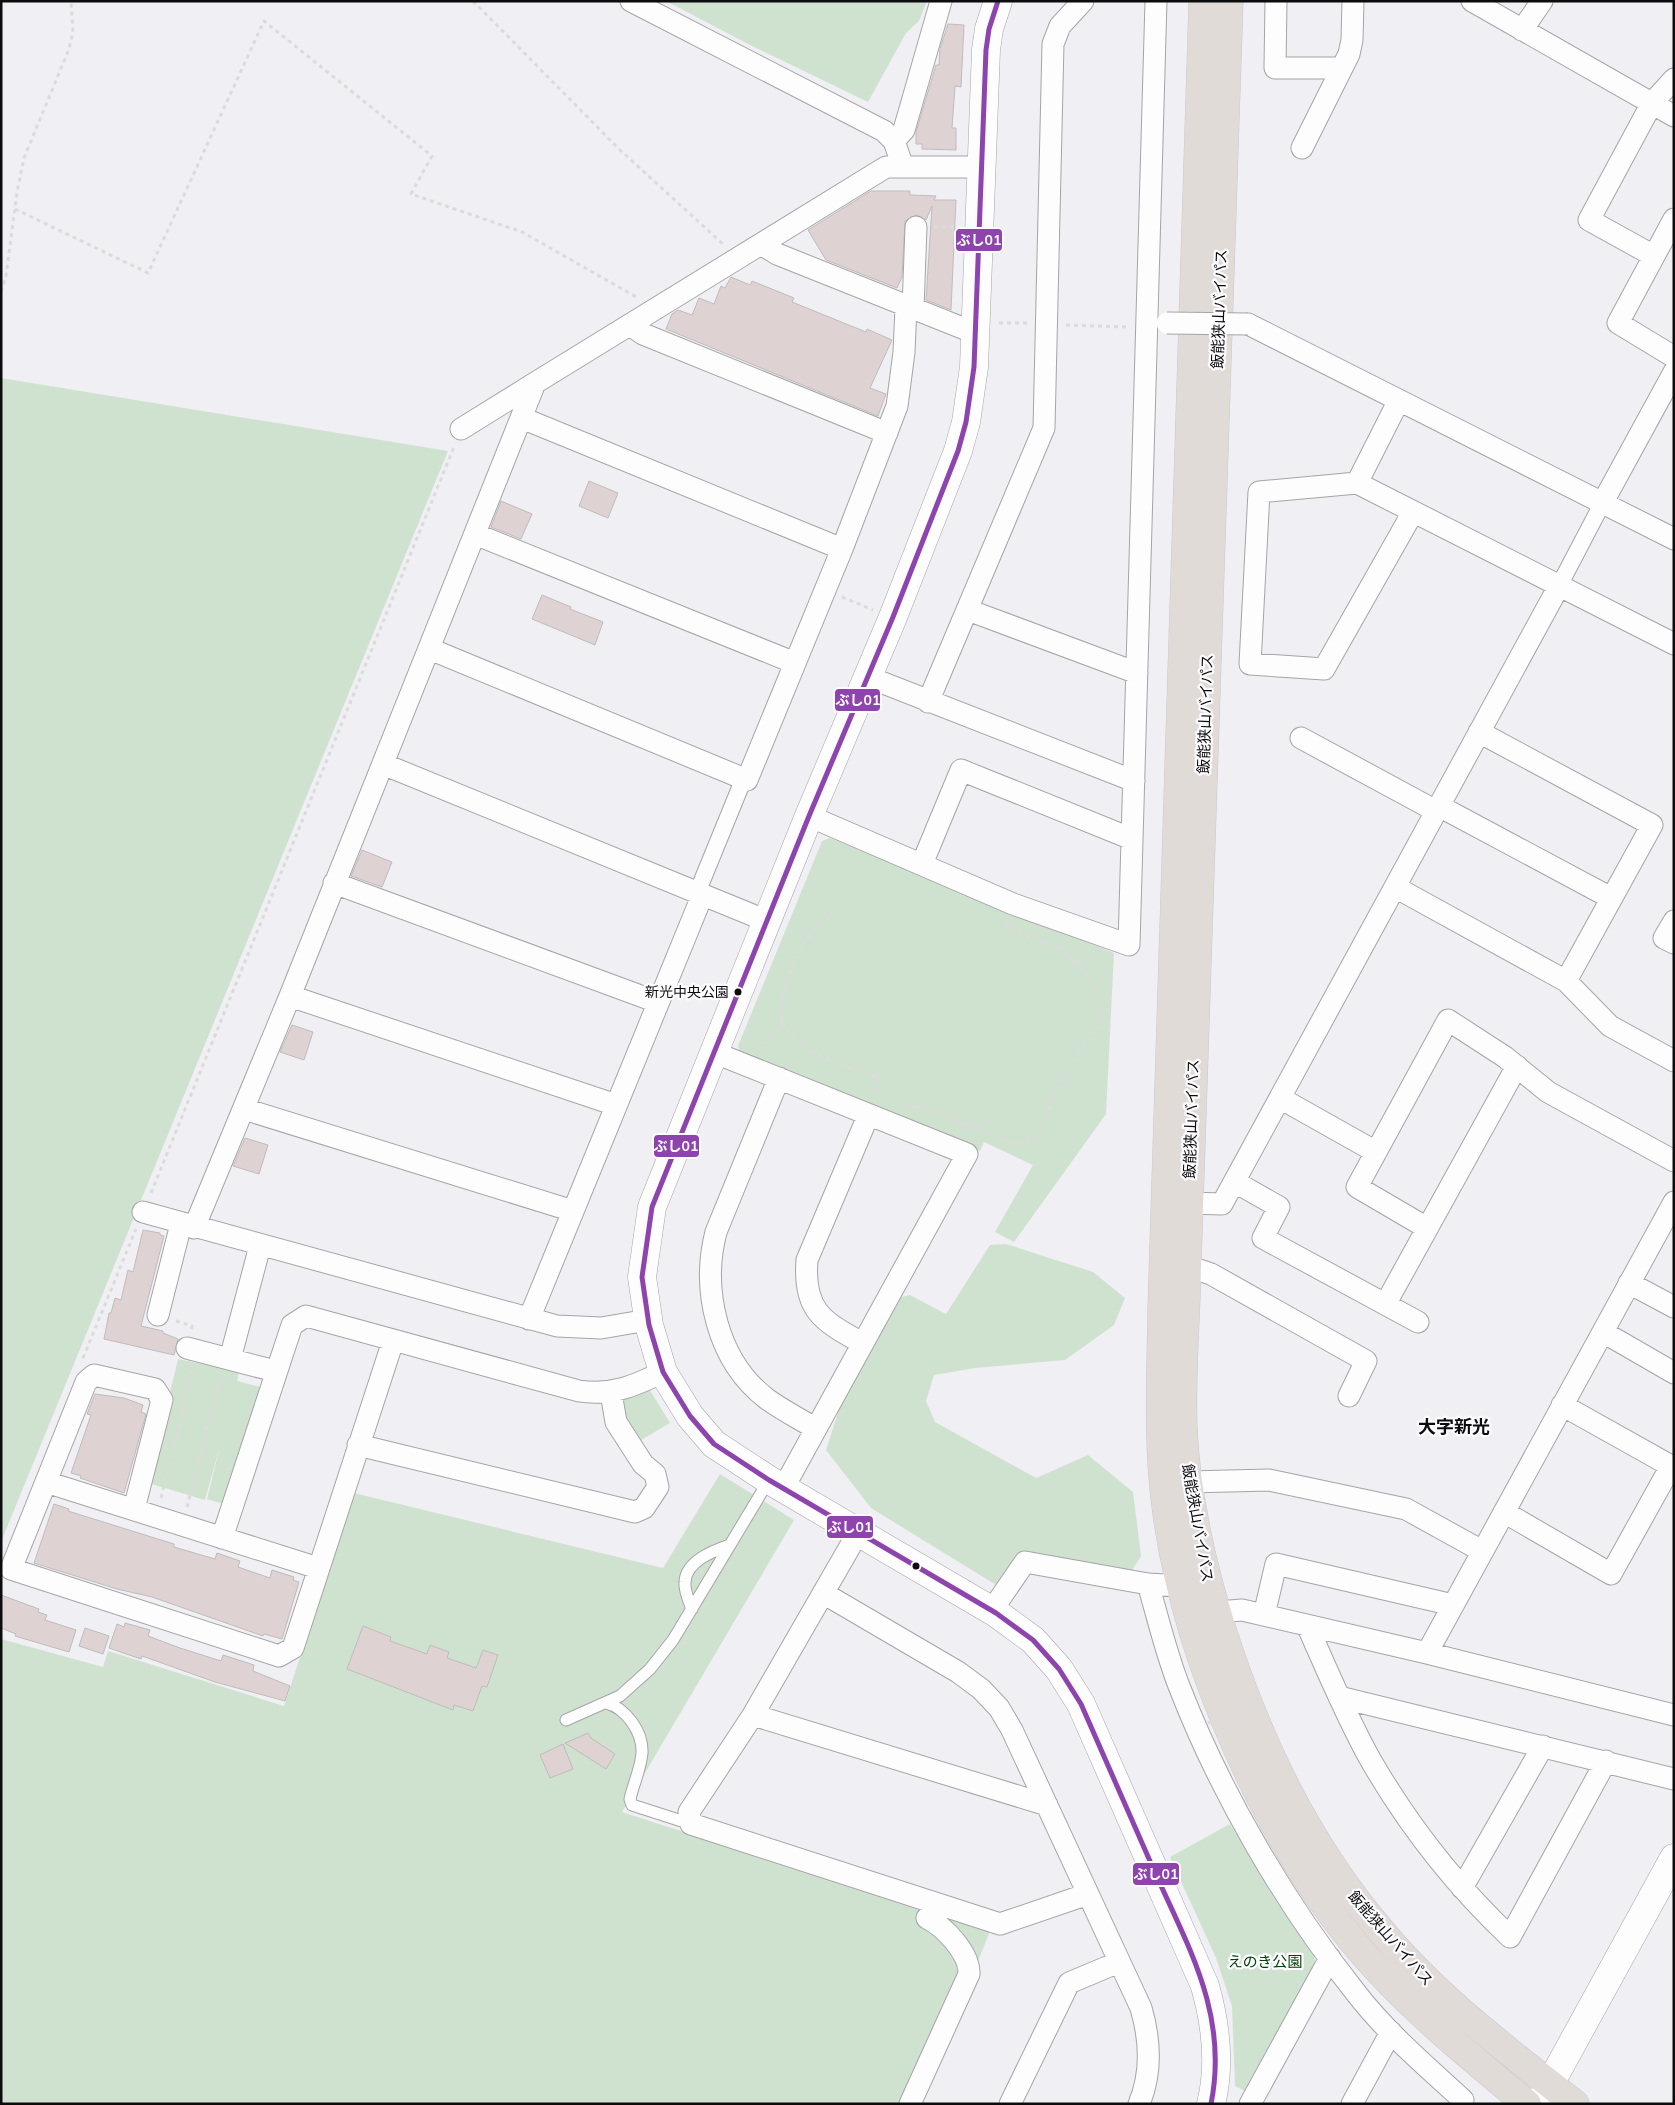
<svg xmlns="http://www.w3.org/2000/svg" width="1675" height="2105" font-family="Mulish,'Noto Sans JP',sans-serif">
<rect width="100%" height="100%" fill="#f0eff3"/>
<!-- green -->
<path fill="#cfe2d0" d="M666 1H927L919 21 906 33 868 102 750 45Z
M1 378 448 451 1 1542Z
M830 838 1114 953 1106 1114 1014 1242 995 1232 1033 1165 984 1142 980 1151 740 1054 738 1046 822 841Z
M1006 1244 1093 1272 1125 1298 1114 1325 1065 1360 975 1368 934 1375 926 1401 935 1422 1036 1478 1088 1455 1133 1492 1141 1556 1131 1572 1029 1552 1001 1588 871 1508 826 1450 841 1404 897 1298 910 1295 946 1314 990 1245Z
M178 1359 239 1372 237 1381 264 1388 224 1504 207 1499 220 1446 205 1500 148 1483Z
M648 1387 670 1423 638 1442 619 1405 625 1397Z
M720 1474 794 1520 622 1812 990 1931 971 1979 914 2104H1V1639L103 1667 108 1651 284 1706 354 1493 663 1568Z
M1230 1824 1314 1954 1315 1966 1247 2092 1235 2086 1232 2006 1216 1958 1170 1857Z"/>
<!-- building -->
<path fill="#ded2d2" stroke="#bebcbd" d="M948 24 964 25 961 87 955 86 952 128H956V150L922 149V144H916V132L936 65H939L940 49Z
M871 191H910V195L936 196 934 200H956L951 310 926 300 932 206 926 220 916 215 905 221 902 277 897 288 826 260 808 230Z
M731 277 750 285 752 281 794 298 792 302 866 332 867 329 892 340 870 388 886 394 878 416 666 329 672 314 678 310 692 315 699 298 714 304 721 286 725 288Z
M589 481 618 493 608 518 579 506Z
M501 501 532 514 521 539 491 527Z
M542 595 571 607 570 609 603 622 595 645 532 619Z
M362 850 392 862 382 887 351 876Z
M292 1025 313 1032 304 1060 280 1052Z
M245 1138 268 1145 259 1174 233 1166Z
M143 1230 160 1233V1235L164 1236 141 1326 163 1331V1333L178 1339 174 1355 104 1339 109 1313H111L115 1298 121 1300 128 1270 133 1272Z
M95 1394 124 1398 143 1405 141 1412 146 1414 124 1493 80 1478 81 1476 71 1473 91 1415 87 1414Z
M54 1504 69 1509 68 1511 174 1544V1547L215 1559 217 1553 240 1561 238 1567 270 1578 272 1570 294 1577 293 1580 299 1582 282 1639 264 1634 263 1636 152 1597 117 1589 34 1563Z
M1 1595 39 1609 38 1612 47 1615 45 1620 76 1630 69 1652 15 1636 16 1634 1 1628Z
M125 1623 150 1630 148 1636 180 1648 221 1661 223 1655 254 1665 253 1671 290 1686 285 1701 215 1682 142 1656 141 1659 109 1648 117 1624 124 1627Z
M363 1626 391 1637 390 1641 427 1654 430 1645 449 1652 447 1658 476 1668 483 1650 498 1655 487 1687 482 1686 473 1711 454 1705 453 1710 347 1669Z
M85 1628 109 1636 103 1654 79 1646Z
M588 1733 591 1738 615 1754 606 1769 565 1743Z
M563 1744 573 1769 550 1778 540 1755Z"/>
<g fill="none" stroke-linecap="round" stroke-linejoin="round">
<!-- service casing -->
<g stroke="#a5a4a7" stroke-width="13">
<path id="service" d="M692 1609C689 1601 684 1591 685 1582 686 1561 713 1551 730 1545
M606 1703C626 1708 643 1732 642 1753 641 1768 633 1785 630 1799L632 1805 691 1824
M566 1720 620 1696 650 1669 673 1640 769 1480"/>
</g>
<!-- pedestrian casing -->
<g stroke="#a5a4a7" stroke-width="18">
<path id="pedestrian" d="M1559 586 1603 502
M697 893 744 778"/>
</g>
<!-- minor casing -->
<g stroke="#a5a4a7" stroke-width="23">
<path id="minor" d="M631 1 884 131 894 141 903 167
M1276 1 1275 68H1342
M1472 1 1674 116
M1522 30 1542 1
M894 141 904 130 941 1
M1302 148 1349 54 1352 40 1353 1
M1674 219 1618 323 1674 357
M761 244 777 254 975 333
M1654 256 1589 220 1652 103 1674 79
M913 309 916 227
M1248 324 1674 539
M630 325 643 334 887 433
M1399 400 1357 483 1259 492 1250 664 1324 669 1413 512
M522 418 842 549
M461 429 535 383
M1357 483 1674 644
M1603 502 1674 372
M475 534 795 663
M968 610 1137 673
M430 649 747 780 842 549 897 406 904 352 906 307
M868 677 1134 781
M928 702 1044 428 1053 44 1060 26 1083 1
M1479 732 1652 825 1566 981
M1301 738 1436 811
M383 764 767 921
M1439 806 1611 898
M809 816 1013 904 1129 945 1156 1
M922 864 961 770 1132 839
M334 883 657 1002
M1395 887 1566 981 1610 1026 1674 1061
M1674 921 1664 938 1674 943
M290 996 616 1105
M713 1052 967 1154 784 1487
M779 1078 716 1232C701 1290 717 1361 767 1399 782 1410 800 1419 816 1429
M1280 1098 1376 1152
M244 1109 573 1211
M1235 1182 1279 1207 1263 1238 1418 1322
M1188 1203 1222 1204 1559 586
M143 1212 557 1326 601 1328 648 1320
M194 1228 290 996 535 383 886 167H982
M1427 1228 1357 1187 1448 1020 1505 1057 1548 1092 1674 1161
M1187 1266 1211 1274 1366 1361 1349 1396
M1629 1283 1674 1307
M1386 1303 1517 1066
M158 1315 181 1224
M529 1319 702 896
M1603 1332 1674 1373
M862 1343C822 1321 803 1310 807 1260L868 1116
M187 1348 275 1371
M230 1359 260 1246
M358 1445 635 1512 644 1508 658 1487 655 1474 643 1464 616 1422 611 1393
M46 1482 318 1568
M1189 1482 1269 1480 1406 1509 1482 1551
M134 1509 162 1400 155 1389 94 1375 86 1382 11 1569 279 1656 293 1648 393 1341
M1504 1512 1611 1574 1671 1466 1562 1405
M859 1531 753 1715 689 1812 691 1824 1000 1924 1088 1894
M222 1538 292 1325 306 1316 579 1391C611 1396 634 1386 663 1372
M1148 1584C1158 1618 1166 1653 1179 1686 1220 1792 1285 1904 1356 1993 1387 2033 1426 2066 1463 2100L1461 2104
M823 1593 958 1672 981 1689 999 1708 1012 1730 1141 2008C1150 2039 1152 2073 1139 2104
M992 1610 1025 1562 1148 1584 1182 1586
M1217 1612 1242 1610 1427 1653 1674 1715
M1264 1615 1276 1564 1453 1605
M1307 1625C1327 1670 1346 1716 1370 1759 1408 1825 1454 1884 1510 1937L1606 1761
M1427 1653 1674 1202
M1339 1697 1674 1779
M753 1715 1047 1805
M1462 1888 1543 1746
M910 2104 969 1974C970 1954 945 1927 927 1918
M1010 2104 1069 1983 1119 1962
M1250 2104 1330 1958
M1352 2104 1391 2032"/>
</g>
<!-- tertiary casing -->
<g stroke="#a5a4a7" stroke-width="29">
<path id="tertiary" d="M998 1 989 29 986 50 974 367 966 422 958 451 893 617 809 816 652 1207 642 1277 649 1325 663 1372 690 1416 714 1444 769 1480 996 1613 1033 1640 1059 1669 1081 1704 1205 1986C1216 2025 1221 2064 1211 2104
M1539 2104 1674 1858"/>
</g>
<!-- trunk casing -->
<g stroke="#c9c9cb" stroke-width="29">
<path id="trunk" d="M1203 1 1162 1307C1161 1376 1157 1445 1167 1514 1187 1659 1266 1840 1361 1951 1410 2008 1469 2056 1527 2104
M1229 1 1187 1266C1186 1320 1181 1374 1183 1427 1186 1498 1202 1566 1223 1633 1259 1743 1306 1843 1382 1932 1437 1998 1507 2050 1575 2104"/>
</g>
<!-- path -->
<path stroke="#dcdbdc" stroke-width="3" stroke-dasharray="4 4" stroke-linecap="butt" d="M473 1 620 150 724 245
M15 209 148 273 264 21 432 156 411 194 522 232 638 298
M934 227H957
M1 292 6 276 17 192 24 158 69 49 73 32 71 1
M999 323H1028
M1066 325 1128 327
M842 597 873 610
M834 913C826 919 818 925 811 934 797 953 771 1008 786 1031 801 1052 854 1069 878 1077L877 1096
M1005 924 1024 935 1056 947 1078 964
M759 1050 783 1023
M878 1077 888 1074
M895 1102 938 1112 966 1124
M963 1131 966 1124 1019 1144 1034 1139 1039 1133 1062 1078 1100 1024 1099 999 1089 979 1078 964 1084 949
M151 1193 454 447
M176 1321 192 1326 191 1330
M83 1358 136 1229
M161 1498 193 1368
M187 1507 221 1375"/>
<!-- service -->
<use href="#service" stroke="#fdfdfd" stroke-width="11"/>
<!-- pedestrian -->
<use href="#pedestrian" stroke="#fdfdfd" stroke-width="16"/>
<!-- minor -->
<use href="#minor" stroke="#fdfdfd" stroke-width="21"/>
<!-- tertiary -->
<use href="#tertiary" stroke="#fdfdfd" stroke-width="28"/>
<!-- trunk -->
<use href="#trunk" stroke="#e1dbd8" stroke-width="28"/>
<!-- minor-bridge casing -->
<g stroke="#a5a4a7" stroke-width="23" stroke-linecap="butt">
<path id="minor-bridge" d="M1167 323 1248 324"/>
</g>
<!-- path-bridge -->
<path stroke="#dcdbdc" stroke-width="3" stroke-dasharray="4 4" stroke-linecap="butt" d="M1208 1723 1261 1702"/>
<!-- minor-bridge -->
<use href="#minor-bridge" stroke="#fdfdfd" stroke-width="21"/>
<!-- bus-1 casing -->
<g stroke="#fcfbfe" stroke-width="9">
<path id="bus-1" d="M998 1 989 29 986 50 974 367 966 422 958 451 893 617 809 816 652 1207 642 1277 649 1325 663 1372 690 1416 714 1444 769 1480 996 1613 1033 1640 1059 1669 1081 1704C1105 1759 1129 1813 1153 1868 1188 1947 1229 2014 1211 2104"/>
</g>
<!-- bus-1 -->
<use href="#bus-1" stroke="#8e44ad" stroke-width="5"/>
</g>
<!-- markers -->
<g fill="#0c0c0e" stroke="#fcfbfe" stroke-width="2">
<circle cx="738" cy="992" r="4.5"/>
<circle cx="916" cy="1566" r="4.5"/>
</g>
<g text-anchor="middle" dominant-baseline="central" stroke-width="4.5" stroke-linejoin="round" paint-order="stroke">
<!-- bus labels -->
<g font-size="14" fill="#0c0c0e" stroke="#fcfbfe" text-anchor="end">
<text x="729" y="992">新光中央公園</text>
</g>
<!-- street labels -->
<g font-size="15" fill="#0c0c0e" stroke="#fcfbfe">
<text transform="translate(1219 309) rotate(-88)">飯能狭山バイパス</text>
<text transform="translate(1205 714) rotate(-88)">飯能狭山バイパス</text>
<text transform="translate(1191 1119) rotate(-88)">飯能狭山バイパス</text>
<text transform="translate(1198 1523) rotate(80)">飯能狭山バイパス</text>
<text transform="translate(1391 1938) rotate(49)">飯能狭山バイパス</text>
</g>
<!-- park labels -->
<g font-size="15" fill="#014107" stroke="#fcfbfe">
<text x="1265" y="1961">えのき公園</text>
</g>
<!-- quarter labels -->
<g font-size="18" font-weight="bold" fill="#0c0c0e" stroke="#fcfbfe">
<text x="1454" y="1426">大字新光</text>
</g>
</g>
<g stroke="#fcfbfe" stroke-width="2">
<rect x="955" y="228" width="48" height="24" rx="5" fill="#8e44ad"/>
<rect x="834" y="688" width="47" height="24" rx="5" fill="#8e44ad"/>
<rect x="653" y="1134" width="47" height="24" rx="5" fill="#8e44ad"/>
<rect x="826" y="1515" width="48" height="24" rx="5" fill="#8e44ad"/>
<rect x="1132" y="1862" width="48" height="24" rx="5" fill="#8e44ad"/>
</g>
<g font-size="14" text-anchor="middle" font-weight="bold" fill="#fff">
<text x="979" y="245">ぶし01</text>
<text x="858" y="705">ぶし01</text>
<text x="676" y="1151">ぶし01</text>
<text x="850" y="1532">ぶし01</text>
<text x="1156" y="1879">ぶし01</text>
</g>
<!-- border -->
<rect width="1675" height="2105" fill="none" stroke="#0c0c0e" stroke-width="5"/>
</svg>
